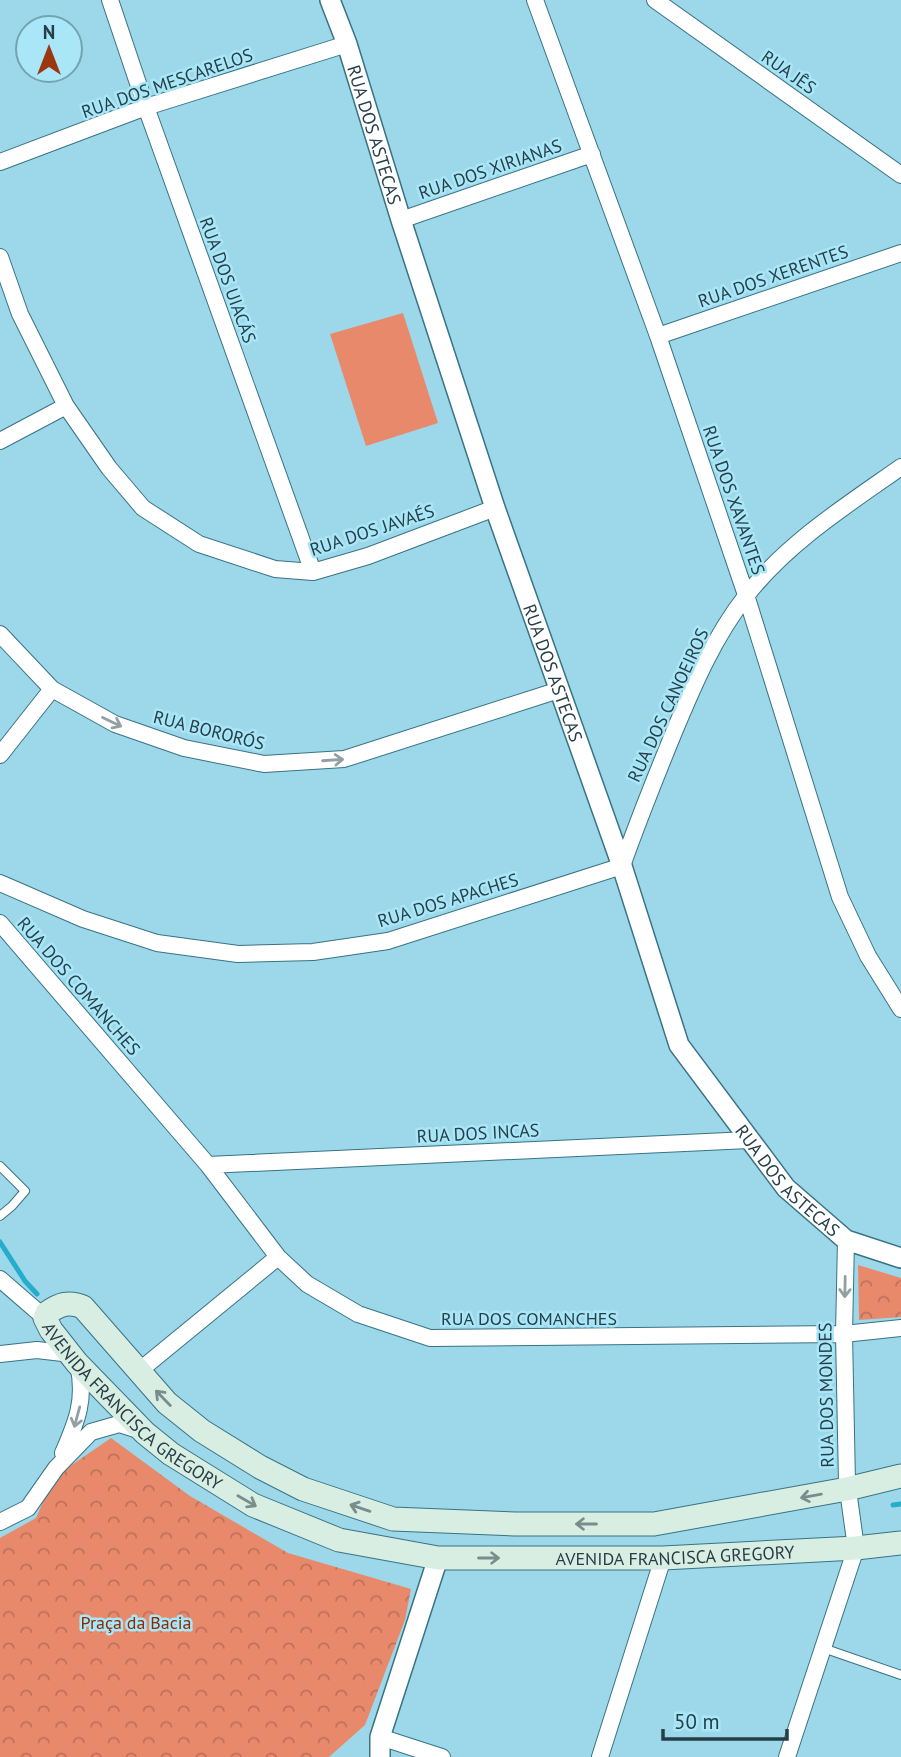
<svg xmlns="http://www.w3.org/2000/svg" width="901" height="1757" font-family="'PT Sans',sans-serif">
<defs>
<pattern id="park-crowns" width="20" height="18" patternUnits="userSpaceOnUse" patternTransform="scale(1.75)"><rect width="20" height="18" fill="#e9896b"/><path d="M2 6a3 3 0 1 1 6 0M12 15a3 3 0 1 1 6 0" fill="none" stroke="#bd715a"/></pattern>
</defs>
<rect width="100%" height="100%" fill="#9cd8ea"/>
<!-- grass -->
<path fill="#e9896b" d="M403 313 438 423 366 446 330 334Z"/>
<!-- park -->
<path fill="url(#park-crowns)" d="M858 1265 901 1278V1317L859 1320Z
M111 1438 190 1496 288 1553 411 1589 405 1620 365 1725 329 1757H0V1538L36 1518 54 1477Z"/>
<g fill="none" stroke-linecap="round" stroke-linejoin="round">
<!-- stream -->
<path stroke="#27adcc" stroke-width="5" d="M0 1242 25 1281 37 1294
M893 1505 901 1504"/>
<!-- service casing -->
<g stroke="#387384" stroke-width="10">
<path id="service" d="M0 1166 25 1191 12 1206 0 1216
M823 1648 901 1675"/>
</g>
<!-- minor casing -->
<g stroke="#387384" stroke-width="18">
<path id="minor" d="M110 0 146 107 313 572
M535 0 658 336 746 595 840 897 868 956 901 1009
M655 0 901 175
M0 162 146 107 347 44
M401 220 592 154
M0 257 20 314 66 406 109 468 143 508 199 544 275 569 313 572 368 556 495 508
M658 336 901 253
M0 441 66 406
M0 634 52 689 115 724 184 748 264 764 344 759 559 690
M0 755 52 689
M0 883 83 919 157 943 238 954 313 952 388 941 622 866C638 821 656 776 674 732 694 684 714 637 746 596 787 543 847 505 901 467
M0 923 208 1165 278 1257 307 1284 358 1314 430 1338 844 1334 901 1328
M208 1165 749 1140
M0 1279 45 1318
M0 1354 37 1350 71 1354
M139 1371 278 1257
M63 1453C77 1421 86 1399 78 1364
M0 1522 28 1508 56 1468 91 1432 119 1424 141 1431
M380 1737 442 1757
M600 1757 663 1558
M787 1757 856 1548 847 1483 844 1334 846 1240"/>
</g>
<!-- tertiary casing -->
<g stroke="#387384" stroke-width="22">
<g id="tertiary">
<path id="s1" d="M330 0 347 44 401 220 495 508 622 866 679 1045 786 1188 846 1240 901 1258"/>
<path d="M380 1757V1737L438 1558"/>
</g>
</g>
<!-- secondary casing -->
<g stroke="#387384" stroke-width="25">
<g id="secondary">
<path id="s2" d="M901 1476 847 1489 654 1524H515L393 1519 303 1489 260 1467 202 1431 167 1403 83 1307C69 1301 60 1304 47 1313L45 1318 51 1330 77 1363 145 1433 171 1454 253 1505 339 1540 438 1558H663L856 1548 901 1543"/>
</g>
</g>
<!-- service -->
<use href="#service" stroke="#fff" stroke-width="8"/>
<!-- minor -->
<use href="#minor" stroke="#fff" stroke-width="16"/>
<!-- tertiary -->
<use href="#tertiary" stroke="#fff" stroke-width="19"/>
<!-- secondary -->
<use href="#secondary" stroke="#d9eee2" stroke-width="23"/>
</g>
<!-- one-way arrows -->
<defs><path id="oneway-shaft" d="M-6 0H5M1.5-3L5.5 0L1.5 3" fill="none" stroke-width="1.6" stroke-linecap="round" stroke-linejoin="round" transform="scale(1.75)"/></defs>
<g stroke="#929fa3">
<use href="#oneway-shaft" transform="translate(112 722) rotate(26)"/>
<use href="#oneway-shaft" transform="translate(333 760) rotate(-4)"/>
<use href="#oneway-shaft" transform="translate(845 1287) rotate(91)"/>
<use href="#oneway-shaft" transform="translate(77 1417) rotate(105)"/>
</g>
<g stroke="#778e8d">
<use href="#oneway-shaft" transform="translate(163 1398) rotate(-134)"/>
<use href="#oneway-shaft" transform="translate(811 1496) rotate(170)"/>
<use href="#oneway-shaft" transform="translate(247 1501) rotate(30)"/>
<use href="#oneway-shaft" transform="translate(360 1508) rotate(-161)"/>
<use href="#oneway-shaft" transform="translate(586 1524) rotate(180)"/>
<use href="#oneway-shaft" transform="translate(489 1558)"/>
</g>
<g text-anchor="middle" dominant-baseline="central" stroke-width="5" stroke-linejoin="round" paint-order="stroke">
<!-- street labels -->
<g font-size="18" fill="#263f47" stroke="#a8e6f8">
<text transform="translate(789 72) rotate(35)">RUA JÊS</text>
<text transform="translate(167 83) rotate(-19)">RUA DOS MESCARELOS</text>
<text stroke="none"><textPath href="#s1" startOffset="142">RUA DOS ASTECAS</textPath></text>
<text transform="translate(490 169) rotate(-19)">RUA DOS XIRIANAS</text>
<text transform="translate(773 276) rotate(-19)">RUA DOS XERENTES</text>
<text transform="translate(228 280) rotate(70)">RUA DOS UIACÁS</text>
<text transform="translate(734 500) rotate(71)">RUA DOS XAVANTES</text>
<text transform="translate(372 530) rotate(-18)">RUA DOS JAVAÉS</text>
<text stroke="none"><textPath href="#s1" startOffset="709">RUA DOS ASTECAS</textPath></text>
<text transform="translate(668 705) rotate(-65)">RUA DOS CANOEIROS</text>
<text transform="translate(209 730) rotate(14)">RUA BORORÓS</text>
<text transform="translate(448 900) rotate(-17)">RUA DOS APACHES</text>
<text transform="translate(79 986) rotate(49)">RUA DOS COMANCHES</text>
<text transform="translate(478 1133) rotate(-3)">RUA DOS INCAS</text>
<text stroke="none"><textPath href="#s1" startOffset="1276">RUA DOS ASTECAS</textPath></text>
<text x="529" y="1318">RUA DOS COMANCHES</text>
<text transform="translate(826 1395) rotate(-91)">RUA DOS MONDES</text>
<text stroke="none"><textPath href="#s2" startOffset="1066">AVENIDA FRANCISCA GREGORY</textPath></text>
<text stroke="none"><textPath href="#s2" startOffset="1654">AVENIDA FRANCISCA GREGORY</textPath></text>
</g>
<!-- park labels -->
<g font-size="18" fill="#8c2a01" stroke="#a8e6f8">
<text x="136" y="1622">Praça da Bacia</text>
</g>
</g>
<!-- north arrow -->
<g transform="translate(49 49)"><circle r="33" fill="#a8e6f8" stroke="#74a3b1" stroke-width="2"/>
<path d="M0-5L12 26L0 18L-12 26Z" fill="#9c3610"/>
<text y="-10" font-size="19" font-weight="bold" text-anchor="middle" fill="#263f47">N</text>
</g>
<!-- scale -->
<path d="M663 1729v10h124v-10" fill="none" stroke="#263f47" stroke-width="3.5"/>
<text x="674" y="1729" font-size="21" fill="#263f47" stroke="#a8e6f8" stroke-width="5" paint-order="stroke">50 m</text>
</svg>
